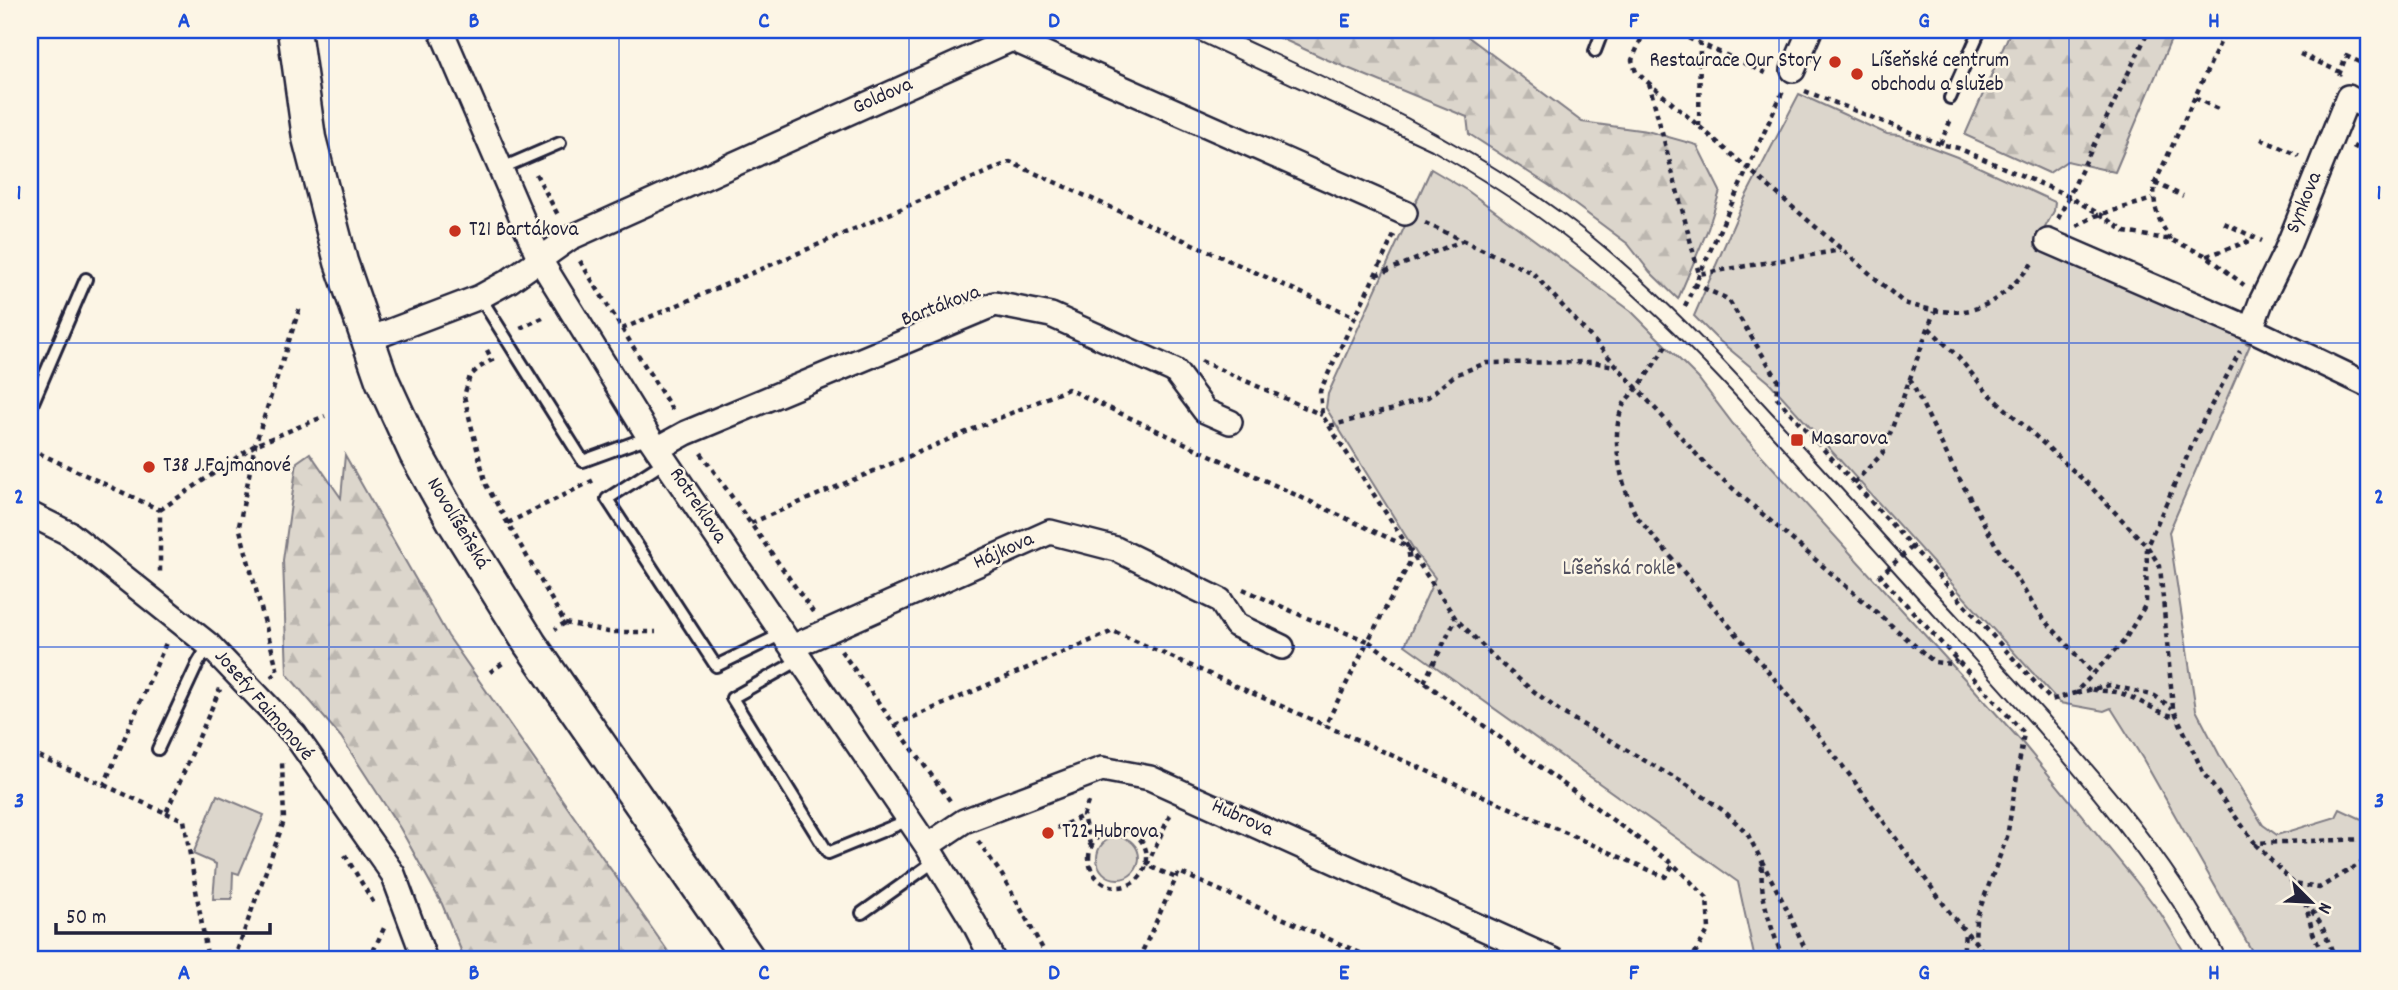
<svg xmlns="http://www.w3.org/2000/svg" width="2398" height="990" font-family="Dekko,sans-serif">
<defs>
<pattern id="forest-firs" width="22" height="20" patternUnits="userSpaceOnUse" patternTransform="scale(1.75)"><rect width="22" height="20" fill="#dcd6cc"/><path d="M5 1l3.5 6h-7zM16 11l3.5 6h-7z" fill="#bcb7b0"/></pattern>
</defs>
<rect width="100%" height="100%" fill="#fcf5e5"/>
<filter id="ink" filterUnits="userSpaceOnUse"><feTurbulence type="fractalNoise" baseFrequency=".0143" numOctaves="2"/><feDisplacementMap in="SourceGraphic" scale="14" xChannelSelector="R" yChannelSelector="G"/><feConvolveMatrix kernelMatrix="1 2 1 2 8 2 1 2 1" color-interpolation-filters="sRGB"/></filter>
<g filter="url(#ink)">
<!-- forest -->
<path fill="url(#forest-firs)" stroke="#7f7c84" stroke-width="2" d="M1263 30H1459L1582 122 1647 131 1697 145 1720 191 1708 229 1678 299 1650 272 1628 244 1550 186 1469 134 1467 117 1328 60Z
M2011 30H2175L2115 172 2067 161 2049 173 1965 135Z
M310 453 341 498 345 455 448 636 674 960H465L442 904 400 828 341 737 287 674 283 560 297 462Z"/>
<!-- green -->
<path fill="#dcd6cc" stroke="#7f7c84" stroke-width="2" d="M1799 94 1887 134 1899 135 1957 157 2055 202 2054 211 2035 246 2243 338 2242 341 2250 345 2169 532 2196 710 2221 758 2263 825 2277 835 2336 817 2340 809 2368 822V960H2257L2143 759 2111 708 2104 711 2060 703 1769 382 1716 338 1694 316 1745 198Z
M1431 169 1468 191 1631 311 1698 378 1733 424 2021 741 2135 880 2161 914 2189 960H1755L1738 882 1405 645 1435 578 1418 556 1326 408 1328 394Z
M217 795 264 815 239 874 233 872 232 899H213L216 864 193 854Z
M1097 858a21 21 0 1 1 42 0a21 21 0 1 1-42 0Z"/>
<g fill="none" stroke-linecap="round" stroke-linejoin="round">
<!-- lane casing -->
<g stroke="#22223b" stroke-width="16">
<path id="lane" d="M1595 51 1603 30
M1950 98 1980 30
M502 168 560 143
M480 297 583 461 649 437
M30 409 86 279
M666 461 607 499 716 666 782 634
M801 659 732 698 828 853 909 820
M158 749 198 663 209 645
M862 913 935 861"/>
</g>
<!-- street casing -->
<g stroke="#22223b" stroke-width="28">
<path id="street" d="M441 30 540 260 649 437 927 846 974 923 993 960
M1793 70 1810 30
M2048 241 2251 329 2368 385
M2251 329 2261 302 2286 251 2348 97 2368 108
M367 340 480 297 509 281 570 238 1012 39 1405 213
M657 449 686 433 995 304 1051 315 1175 371 1205 411 1230 422
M30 514 70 534 209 645 295 735 393 874 425 960
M792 647 1050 532 1116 549 1220 600 1236 625 1282 647
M927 846 964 821 1102 769 1150 778 1553 960"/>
</g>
<!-- secondary casing -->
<g stroke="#22223b" stroke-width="37">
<path id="secondary" d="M294 30 309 138 341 262 382 380 416 454 454 522 530 644 749 960"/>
</g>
<!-- path -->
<path stroke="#22223b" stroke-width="4.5" stroke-dasharray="5 5" stroke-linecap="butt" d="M1645 30 1632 60 1636 72 1904 303C1969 322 1993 311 2035 260
M1670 30 1768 74
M2300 54 2340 72
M2339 75 2346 56 2368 66
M1649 83 1699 274 1841 250
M1805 91 1940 144 1958 148 2062 193 2105 217 2125 232 2172 240 2207 256 2244 285
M2195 98 2222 111
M1699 126 1700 43
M2261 139 2299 156
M1940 144 1952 117
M2353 146 2368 154
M536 174 558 215
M2155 183 2183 196
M2058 219 2149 30
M1425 223 1533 273 1708 467 1934 662 1953 664 1957 660
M2224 223 2262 241
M2077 226 2095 216 2153 199
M1394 235 1320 391 1322 415 1408 547 1410 562 1368 641 1673 864 1707 898 1709 929 1691 960
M2171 240C2158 220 2152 206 2155 183L2226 30
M2207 256 2247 242 2251 236
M580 261 673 411
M1376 275 1462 241
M1694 284 1728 299 1778 380 1776 397 2051 700 2075 693 2124 641 2146 604 2147 546 2203 421 2240 351
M1685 306 1783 91
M520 328 547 316
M1929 328 1959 358 1986 391 2089 485 2147 546 2160 566 2173 708 2204 774 2255 843 2368 839
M622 329 1010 162 1355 317
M1666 346C1657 360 1648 374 1638 387 1633 393 1627 398 1624 404 1608 434 1622 490 1637 517L1777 682 1852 778 1953 917 1991 960
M487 350 492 360 480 367 470 376 464 396 486 485 565 623 555 629
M1201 361 1322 415
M1910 379 1953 467 1998 549 2038 612 2093 674
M1330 426 1393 409 1428 397 1455 375 1486 363 1592 362 1615 366
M30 449 160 510V572
M701 453 813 612
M1854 483 1883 453 1934 312
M160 510 255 445 325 416
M508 523 594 480
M751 523 1068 389 1408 547 1456 619 1499 662 1527 686 1561 712 1687 785 1724 811 1747 833 1790 915 1810 960
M1912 547 1880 576 2024 733 2007 837 1976 919 1975 942
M1243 589 1307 618 1368 641 1325 726
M565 623 608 632H656
M841 651 951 802
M490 672 506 661
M271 677 278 672 239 526 255 445 300 307
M1424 682 1456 619
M2092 689C2101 692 2111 690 2120 693 2140 699 2156 713 2177 717
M2076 693 2110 685 2155 696 2172 708
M895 725 1113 631 1665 877 1673 865
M30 752 104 785 166 643
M104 785 166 813 220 689
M1088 802 1083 816 1091 848
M166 813 184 820 208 960
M1170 815 1147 865 1176 878
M1057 828 1083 816
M1089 858a29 29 0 1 1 58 0a29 29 0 1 1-58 0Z
M978 841 1002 875 1049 960
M2255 844 2294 884
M345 855 375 905
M1762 866C1759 899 1773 930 1783 960
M2305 902 2313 933 2325 960
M1576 953 1591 960
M236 960 237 951 284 821 282 762
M369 960 385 926
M1144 960 1142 952 1179 872 1376 960
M1963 960 1965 931
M2336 960 2322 926 2294 884 2319 888 2368 859"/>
<!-- lane -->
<use href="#lane" stroke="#fcf5e5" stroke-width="10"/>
<!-- street -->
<use href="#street" stroke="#fcf5e5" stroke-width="23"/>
<!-- secondary -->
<use href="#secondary" stroke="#fcf5e5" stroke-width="32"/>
<!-- tram -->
<path stroke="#22223b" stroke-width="2" d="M1175 30 1432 150C1494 185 1555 226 1609 273 1710 359 1801 470 1891 568 2004 693 2122 814 2207 960
M1223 30C1340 84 1457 136 1560 212 1639 270 1707 342 1773 414 1836 482 1898 552 1961 620 2055 723 2165 835 2228 960"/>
</g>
</g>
<!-- grid -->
<path fill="none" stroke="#1d4ed8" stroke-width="2" stroke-opacity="0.55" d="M329 30V960M619 30V960M909 30V960M1199 30V960M1489 30V960M1779 30V960M2069 30V960M30 343H2368M30 647H2368"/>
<!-- markers -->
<g fill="#c8321e" stroke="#fcf5e5" stroke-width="2.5">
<circle cx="1835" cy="62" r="7"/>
<circle cx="1857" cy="74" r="7"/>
<circle cx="455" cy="231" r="7"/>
<rect x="1790" y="433" width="14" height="14" rx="3.5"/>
<circle cx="149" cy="467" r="7"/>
<circle cx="1048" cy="833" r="7"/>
</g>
<g text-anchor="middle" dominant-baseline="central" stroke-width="5" stroke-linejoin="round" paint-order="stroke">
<!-- poi labels -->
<g font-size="21" fill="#22223b" stroke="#fcf5e5" text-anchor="start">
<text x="1821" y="62" text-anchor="end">Restaurace Our Story</text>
<text x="1871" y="62">Líšeňské centrum<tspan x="1871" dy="24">obchodu a služeb</tspan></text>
<text x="469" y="231">T21 Bartákova</text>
<text x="1811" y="440">Masarova</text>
<text x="163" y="467">T38 J.Fajmanové</text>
<text x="1062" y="833">T22 Hubrova</text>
</g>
<!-- street labels -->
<g font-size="21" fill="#22223b" stroke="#fcf5e5">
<text transform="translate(883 97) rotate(-24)">Goldova</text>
<text transform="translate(2305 203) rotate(-68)">Synkova</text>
<text transform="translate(941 307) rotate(-21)">Bartákova</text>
<text transform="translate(697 506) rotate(56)">Rotreklova</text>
<text transform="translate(457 524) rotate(59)">Novolíšeňská</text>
<text transform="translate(1004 552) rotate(-24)">Hájkova</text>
<text transform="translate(263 706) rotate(49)">Josefy Faimonové</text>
<text transform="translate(1242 819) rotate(24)">Hubrova</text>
</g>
<!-- park labels -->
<g font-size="21" fill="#504f5f" stroke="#fcf5e5">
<text x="1619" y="570">Líšeňská rokle</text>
</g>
</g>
<!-- margin -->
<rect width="2398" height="990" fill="none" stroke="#fcf5e5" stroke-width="77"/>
<!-- north arrow -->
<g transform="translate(2311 902) rotate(114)" stroke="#fcf5e5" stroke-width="5" paint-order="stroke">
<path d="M0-5L12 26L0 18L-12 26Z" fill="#22223b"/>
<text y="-10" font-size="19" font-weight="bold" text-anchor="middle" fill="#22223b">N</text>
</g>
<!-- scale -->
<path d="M56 923v10h214v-10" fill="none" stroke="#22223b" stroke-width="3.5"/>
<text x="66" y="923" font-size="21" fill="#22223b" stroke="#fcf5e5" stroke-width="5" paint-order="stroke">50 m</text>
<rect x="38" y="38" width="2322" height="913" fill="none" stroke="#1d4ed8" stroke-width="2.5"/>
<g font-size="23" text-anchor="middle" font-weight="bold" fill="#1d4ed8">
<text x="184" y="27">A</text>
<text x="474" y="27">B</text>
<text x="764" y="27">C</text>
<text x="1054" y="27">D</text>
<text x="1344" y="27">E</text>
<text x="1634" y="27">F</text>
<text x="1924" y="27">G</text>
<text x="2214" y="27">H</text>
<text x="19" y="199">1</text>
<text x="2379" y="199">1</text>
<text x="19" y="503">2</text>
<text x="2379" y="503">2</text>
<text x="19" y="807">3</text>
<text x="2379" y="807">3</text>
<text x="184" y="979">A</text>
<text x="474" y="979">B</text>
<text x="764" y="979">C</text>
<text x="1054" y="979">D</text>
<text x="1344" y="979">E</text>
<text x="1634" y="979">F</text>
<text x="1924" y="979">G</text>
<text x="2214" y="979">H</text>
</g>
</svg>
